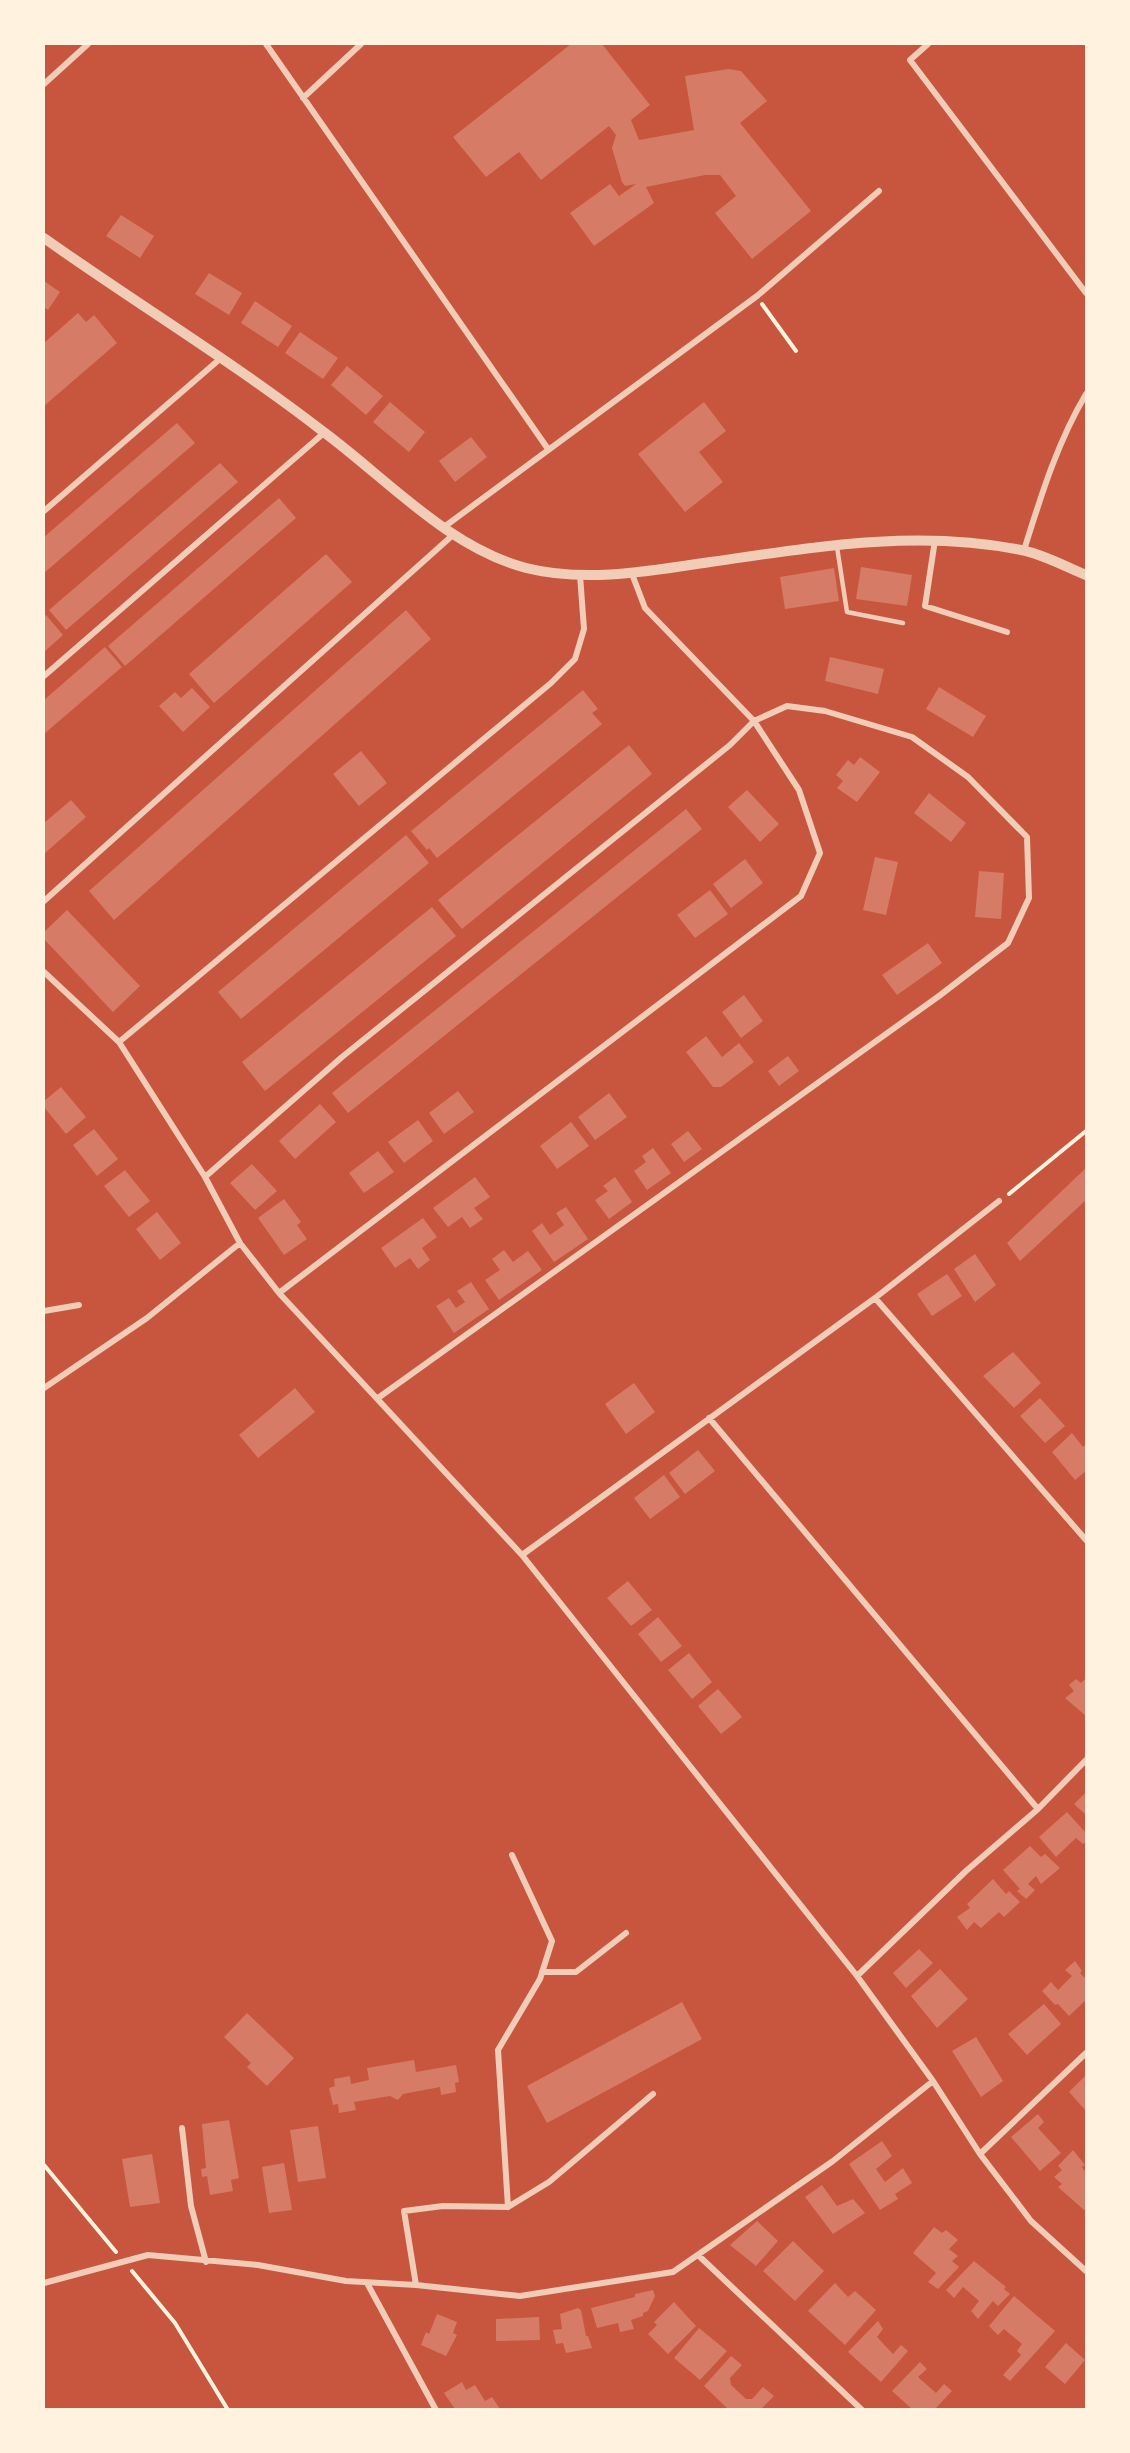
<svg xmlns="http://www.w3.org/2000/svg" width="1130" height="2453" font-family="'Space Grotesk',sans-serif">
<rect width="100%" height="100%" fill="#c8553d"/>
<!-- building -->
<path fill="#d67c66" d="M571 44H602L650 105 631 120 639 140 694 130 685 76 728 69 741 71 767 101 740 123 811 211 752 259 715 213 736 196 720 175H705L646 187 654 203 594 246 570 213 610 184 619 196 636 184 625 186 622 182 612 148 616 135 609 126 541 180 519 152 486 177 453 137Z
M121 215 154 236 140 258 106 236Z
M209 273 242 293 229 315 195 294Z
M44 281 60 292 48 310 44 307Z
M255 301 292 326 278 347 241 323Z
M78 313 86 322 94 315 117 343 44 406V343Z
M300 332 338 358 323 379 285 353Z
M347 366 383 396 366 415 331 385Z
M390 402 425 432 409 452 373 422Z
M704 402 726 431 699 452 723 482 685 512 638 454Z
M177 423 195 443 44 573V537Z
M471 437 487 457 455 482 439 461Z
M220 463 238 482 66 630 49 610Z
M279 498 296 518 125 666 108 646Z
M326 554 352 582 214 703 189 674Z
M861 567 912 575 907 606 856 599Z
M834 568 839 601 785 609 780 577Z
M406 610 431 639 114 920 89 891Z
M46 615 63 635 44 652V617Z
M105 647 122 667 44 734V700Z
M830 657 884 669 878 694 825 681Z
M939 687 986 716 973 737 926 709Z
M192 688 210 707 183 732 159 706 175 692 181 698Z
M583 690 598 709 592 713 602 724 437 858 429 848 427 850 411 831Z
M629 745 652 774 462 929 438 900Z
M361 751 387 783 359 806 333 774Z
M860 757 880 772 857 802 837 788 843 781 836 775 848 760 854 765Z
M747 790 779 824 760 842 728 807Z
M929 793 966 823 951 842 914 813Z
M71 800 86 817 44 854V823Z
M686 809 702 829 348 1113 332 1093Z
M406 835 429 863 241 1019 218 992Z
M875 857 898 862 886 915 863 910Z
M745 859 763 883 731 908 713 884Z
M979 871 1004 873 1001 919 975 917Z
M710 890 728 914 695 938 677 915Z
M432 907 456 936 265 1091 242 1062Z
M67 910 140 986 113 1012 44 939V932Z
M928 943 942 963 897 995 882 975Z
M744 995 763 1021 741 1038 722 1012Z
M706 1036 722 1057 739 1043 754 1062 721 1087H713L686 1052Z
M788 1056 799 1071 779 1086 768 1071Z
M61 1087 86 1117 66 1134 44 1107V1101Z
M458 1091 474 1112 444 1134 429 1113Z
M609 1093 627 1117 595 1140 578 1117Z
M320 1104 336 1122 295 1159 279 1141Z
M418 1120 433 1141 404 1163 388 1142Z
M571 1122 589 1146 557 1169 540 1146Z
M94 1129 118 1159 97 1176 73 1145Z
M688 1131 702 1149 684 1162 671 1144Z
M653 1148 671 1173 647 1190 634 1171 646 1162 642 1156Z
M378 1151 394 1172 364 1193 349 1173Z
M252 1164 277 1191 255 1210 230 1183Z
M1086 1168V1200L1020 1261 1007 1243Z
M125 1170 150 1201 129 1217 104 1186Z
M475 1177 490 1197 474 1208 483 1219 470 1228 462 1217 448 1227 433 1208Z
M615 1177 632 1202 609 1219 595 1200 608 1191 603 1186Z
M284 1199 301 1222 297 1225 307 1239 284 1255 258 1218Z
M566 1207 588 1239 554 1262 532 1231 542 1223 550 1235 564 1225 556 1213Z
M157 1212 181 1243 160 1260 136 1229Z
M423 1218 437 1237 422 1248 430 1260 418 1269 410 1258 395 1268 381 1248Z
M504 1250 513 1262 528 1251 542 1270 499 1300 485 1280 500 1270 492 1259Z
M975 1254 996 1285 975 1302 954 1269Z
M947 1274 962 1296 932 1316 917 1294Z
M471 1282 489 1309 454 1333 436 1306 449 1298 456 1308 465 1302 457 1291Z
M1013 1352 1041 1383 1014 1408 983 1376Z
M634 1383 655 1412 626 1434 605 1404Z
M295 1388 315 1412 258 1458 239 1435Z
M1040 1398 1065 1426 1045 1443 1020 1416Z
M1072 1433 1083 1447 1086 1444V1471L1075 1480 1052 1452Z
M698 1450 715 1471 685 1494 669 1473Z
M664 1475 680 1497 650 1519 634 1498Z
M628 1581 652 1610 631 1626 607 1598Z
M658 1617 682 1646 661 1662 638 1634Z
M689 1653 712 1682 692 1699 668 1670Z
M1086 1678V1716L1065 1698 1074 1691 1069 1685 1076 1679 1081 1683Z
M718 1689 742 1717 721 1734 698 1706Z
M1086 1792V1815L1074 1804Z
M1067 1812 1086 1833V1842L1083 1844 1076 1838 1056 1857 1039 1837Z
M1030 1846 1041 1857 1045 1854 1060 1868 1041 1884 1036 1876 1028 1884 1035 1890 1026 1899 1017 1891 1020 1889 1003 1870Z
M993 1879 1006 1894 1009 1891 1020 1902 1004 1917 999 1912 981 1928 974 1922 967 1930 957 1917 970 1908 967 1904Z
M919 1949 933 1963 906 1988 893 1973Z
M1075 1961 1082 1971 1080 1973 1086 1979V2000L1069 2016 1058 2004 1055 2005 1042 1991 1051 1982 1058 1990 1072 1976 1065 1970Z
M940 1969 968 1999 937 2028 911 1996Z
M682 2002 702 2039 547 2123 527 2086Z
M1044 2004 1061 2024 1027 2055 1008 2034Z
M247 2013 294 2058 267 2086 247 2067 251 2063 224 2037Z
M976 2037 1003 2081 981 2097 952 2051Z
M414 2060 416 2072 456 2065 459 2082 455 2083 456 2092 441 2095 440 2087 403 2094 398 2100 390 2096 354 2102 356 2110 339 2113 338 2104 333 2105 329 2088 335 2086 334 2079 350 2076 351 2084 369 2080 367 2068Z
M1086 2075V2111L1069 2092Z
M1038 2114 1044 2122 1038 2128 1061 2153 1040 2171 1011 2137Z
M229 2120 239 2178 231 2180 233 2191 210 2195 207 2176 202 2177 201 2169 206 2168 202 2124Z
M318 2126 326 2178 298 2182 290 2130Z
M882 2141 892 2156 876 2169 885 2182 903 2168 912 2183 895 2194 898 2199 880 2210 849 2164Z
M1073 2150 1085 2165 1082 2167 1086 2173V2208L1084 2210 1058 2187 1062 2184 1054 2177 1062 2170 1058 2166Z
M152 2154 160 2203 130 2207 122 2159Z
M284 2163 292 2210 269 2213 262 2167Z
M822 2185 837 2206 853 2199 865 2213 833 2234 805 2197Z
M757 2221 778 2241 756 2266 730 2245Z
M934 2227 942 2233 946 2230 958 2240 949 2249 958 2256 952 2261 959 2267 938 2289 928 2282 936 2273 913 2253Z
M793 2241 824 2271 795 2301 763 2271Z
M974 2261 1006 2287 1004 2289 1010 2294 998 2306 993 2301 978 2319 971 2311 979 2301 963 2287 954 2298 946 2290Z
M835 2283 848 2297 855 2291 876 2310 845 2345 808 2311Z
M653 2290 655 2296 648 2311 643 2313V2316L631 2320 634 2329 620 2332 618 2323 597 2328 591 2308 635 2297V2294Z
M1014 2296 1055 2331 1010 2381 1003 2375 1021 2355 1017 2351 1022 2344 1004 2329 998 2335 989 2326Z
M674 2302 696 2326 668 2354 648 2334 657 2325 654 2322Z
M578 2308 581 2310 586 2336H588L592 2348 566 2353 563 2343 556 2344 553 2330 562 2329 560 2314Z
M437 2314 457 2322 453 2333 457 2335 446 2356 421 2345 426 2332 429 2334Z
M539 2317 540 2340 496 2341V2319Z
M878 2321 883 2329 877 2337 893 2354 901 2345 908 2351 881 2382 848 2352Z
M699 2328 727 2351 700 2380 674 2358Z
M1066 2343 1085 2360 1065 2384 1045 2367Z
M731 2356 742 2365 730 2378 731 2385 746 2399H752L763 2387 774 2396 761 2409H728L704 2386Z
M920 2362 927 2369 918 2377 936 2393 944 2384 952 2391 935 2409H912L892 2391Z
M462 2382 466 2390 475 2385 485 2401 492 2397 500 2409H455L444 2393Z"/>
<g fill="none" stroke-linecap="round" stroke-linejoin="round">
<!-- path -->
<path stroke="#fff3e0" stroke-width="4" d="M762 304 796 351
M1009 1194 1086 1131
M44 2165 116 2252
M132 2271 175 2323 228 2410"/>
<!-- service -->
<path stroke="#f1ccb7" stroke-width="4.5" d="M837 547 847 612 903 623"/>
<!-- minor -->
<path stroke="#f1ccb7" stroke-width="6" d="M266 44 548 449
M928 44 910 60 1086 293
M44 84 88 44
M303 98 361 44
M44 511 221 358
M444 527 757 296 879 191
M935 540 925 606 1007 632
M1024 550C1041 496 1057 443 1086 394
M44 676 325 432
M44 901 454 534
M44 972 119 1042 205 1177 240 1243 279 1293 522 1555 857 1976 933 2081 980 2154 1031 2221 1086 2271
M119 1042 551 683 575 659 584 629 580 575
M205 1177 342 1057 730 745 754 721 787 706 825 711 912 737 968 777 1027 837 1029 898 1008 943 939 996 378 1398
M279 1293 801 896 820 853 799 790 754 721 645 608 632 574
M875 1298 1086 1540
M44 1311 79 1305
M44 1388 147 1318 240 1243
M709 1418 1038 1809
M522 1555 875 1298 999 1201
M542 1972H576L626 1933
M857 1976 966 1871 1038 1809 1086 1760
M182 2128 191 2206 206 2262
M980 2154 1086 2053
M508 2207 549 2182 653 2094
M698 2255 862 2410
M44 2283 148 2255 258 2265 346 2281 416 2285 520 2296 673 2272 833 2161 933 2081
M367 2283 436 2410
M416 2285 404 2211 443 2206 508 2207 498 2050 540 1979 552 1941 512 1855"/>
<!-- tertiary -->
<path stroke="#f1ccb7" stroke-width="10" d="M44 238C137 304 235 363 325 433 388 480 448 547 526 568 586 583 650 571 710 562 815 547 917 529 1021 550 1043 554 1066 567 1086 575"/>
</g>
<!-- border -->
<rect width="1130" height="2453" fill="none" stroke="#fff3e0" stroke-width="90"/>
</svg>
